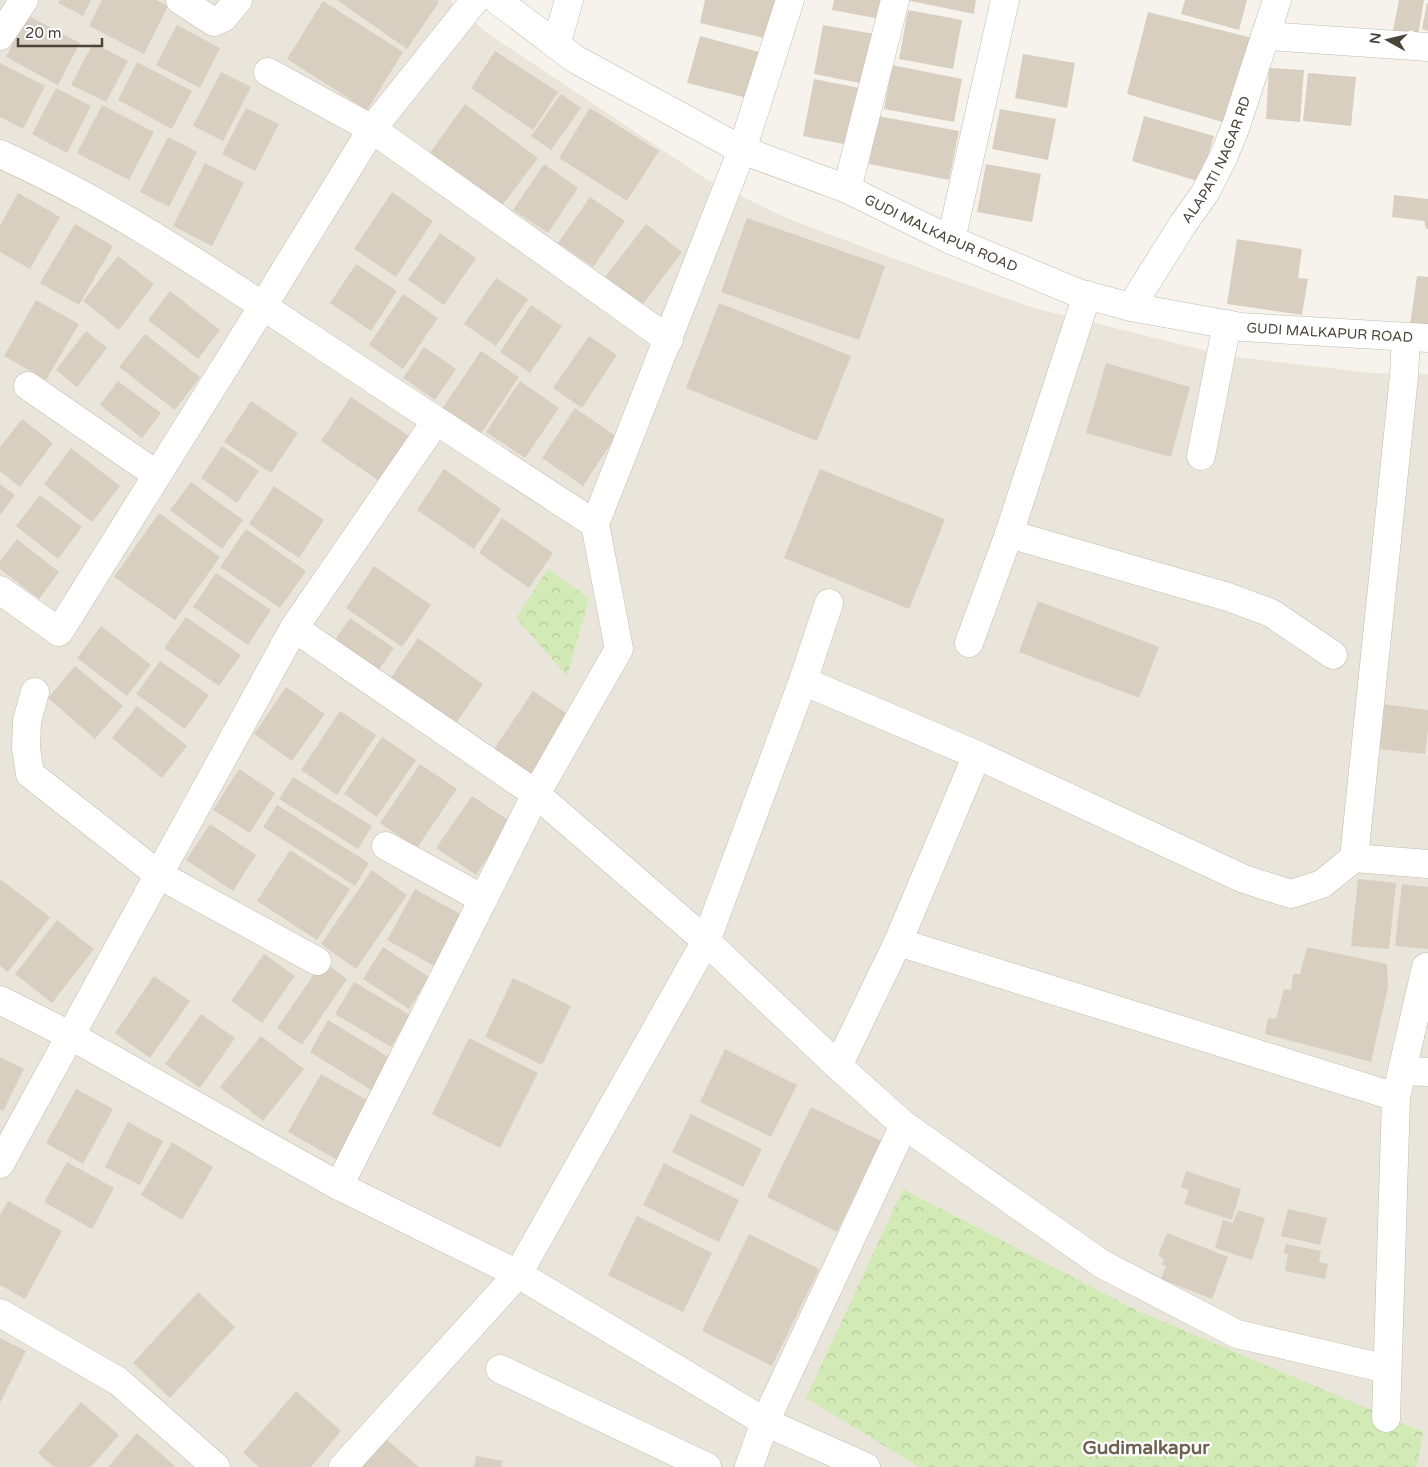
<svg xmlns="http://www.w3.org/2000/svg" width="1428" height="1467" font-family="'Varela Round',sans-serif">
<defs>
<pattern id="forest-crowns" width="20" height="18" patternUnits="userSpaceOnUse" patternTransform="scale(1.25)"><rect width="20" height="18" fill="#d2eab5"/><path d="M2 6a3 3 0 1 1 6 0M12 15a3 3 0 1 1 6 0" fill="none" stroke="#b6ca9c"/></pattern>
</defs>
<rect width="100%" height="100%" fill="#f6f3ec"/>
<!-- residential -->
<path fill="#eae5da" d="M0 0H450L487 33 706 179 784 217 900 261 1034 308 1227 356 1371 373 1428 374V1467H0Z"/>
<!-- forest -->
<path fill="url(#forest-crowns)" d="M548 569 589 598 567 676 516 618Z
M903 1189 1136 1310 1423 1432 1417 1467H919L806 1398Z"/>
<!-- building -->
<path fill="#d8cfc1" d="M60 0H91L83 16 58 3Z
M102 0H156L168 6 144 54 89 26Z
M337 0H436L439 2 407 49Z
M705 0H783L773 40 700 23Z
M834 0H890L886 20 832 10Z
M906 0H976L974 14Z
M1185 0H1247L1239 30 1181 14Z
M1399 0H1424L1418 35 1393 30Z
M323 1 403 52 367 110 287 59Z
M1427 3H1428V31L1422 29Z
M908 10 962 20 953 69 899 59Z
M1148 12 1257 39 1236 126 1127 94Z
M27 15 80 43 58 85 6 57Z
M177 25 220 48 200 88 156 65Z
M823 25 880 35 870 85 814 74Z
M700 36 767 54 755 100 687 83Z
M93 43 128 61 106 102 71 85Z
M495 51 558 92 533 130 471 88Z
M1023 54 1075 63 1067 108 1015 98Z
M137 62 192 91 172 129 118 100Z
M0 63 45 86 23 129 0 117Z
M892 65 962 79 954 122 884 109Z
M1269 68 1304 70 1300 122 1266 119Z
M221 72 251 87 223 141 193 126Z
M1308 73 1356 77 1351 126 1303 121Z
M814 79 865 89 854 146 803 136Z
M56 88 91 106 67 153 32 134Z
M561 94 581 108 551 150 531 136Z
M465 104 538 158 501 207 429 154Z
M102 105 154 132 129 180 77 153Z
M246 108 279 124 255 171 222 154Z
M590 108 659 151 627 201 559 158Z
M1000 109 1056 119 1048 160 992 149Z
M878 116 959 131 949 180 869 164Z
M1144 116 1214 136 1200 182 1132 161Z
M168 137 197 152 169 207 140 192Z
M205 163 244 183 212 246 173 226Z
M544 164 578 188 548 233 513 210Z
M986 164 1041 174 1032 222 977 212Z
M392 192 433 221 396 277 354 249Z
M18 193 60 217 30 269 0 252V226Z
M1394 195 1428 199V229H1426L1424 221 1392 217Z
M590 197 625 221 593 267 558 243Z
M747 218 885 266 859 340 721 292Z
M75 224 113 246 79 305 40 283Z
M646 224 682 252 642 305 605 277Z
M440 233 476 258 444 305 408 280Z
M1237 239 1302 249 1298 278 1308 279 1302 315 1227 304Z
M118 256 154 284 119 330 83 301Z
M356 264 397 291 371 331 330 303Z
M1417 276 1428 277V327L1410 325Z
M496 278 528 299 496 346 464 324Z
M170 291 220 330 198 359 148 320Z
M403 294 438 318 403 369 369 345Z
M36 300 79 324 46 380 4 356Z
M719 303 851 356 817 441 686 388Z
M531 305 562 326 530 373 500 352Z
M86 331 107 348 77 387 56 370Z
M145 334 200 377 175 410 119 367Z
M589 336 617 355 582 408 553 388Z
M424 347 456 369 435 400 403 378Z
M481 351 519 377 480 435 442 409Z
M1106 363 1190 387 1171 457 1086 433Z
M118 381 161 413 142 438 100 405Z
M520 381 559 408 525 458 486 432Z
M351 397 412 438 382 483 321 441Z
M251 401 298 433 271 473 224 442Z
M575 408 616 436 583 486 542 458Z
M22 419 53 443 20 487 0 471V447Z
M222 446 259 471 237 503 201 478Z
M71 448 120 486 92 522 44 484Z
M444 469 501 509 474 549 417 510Z
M820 469 945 519 909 609 784 558Z
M191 482 243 520 222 549 170 510Z
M0 484 15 495 0 515Z
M274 486 324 520 299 558 249 524Z
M40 495 82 527 58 559 16 526Z
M159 513 220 557 175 620 114 577Z
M502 518 553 553 529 588 479 553Z
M246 529 306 571 280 608 220 567Z
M17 539 59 572 39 599 0 569V561Z
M374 566 431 605 402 647 346 608Z
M216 573 271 610 248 645 193 607Z
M1038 601 1159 647 1139 698 1019 652Z
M186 617 241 655 219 686 164 648Z
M350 618 394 648 376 674 332 644Z
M101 626 151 665 127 696 77 658Z
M418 638 483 684 452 729 386 685Z
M160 661 209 695 185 729 136 694Z
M75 666 123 706 95 739 48 698Z
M286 687 325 714 292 761 254 734Z
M533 691 578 721 536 782 492 752Z
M1375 703 1428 710V728L1425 754 1369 748Z
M137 706 187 746 162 778 112 738Z
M340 711 376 735 337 795 301 770Z
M382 737 416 760 377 817 344 794Z
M420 764 457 789 417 848 380 823Z
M239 769 275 793 250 833 213 810Z
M293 777 372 826 358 849 279 799Z
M472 796 511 822 476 875 436 848Z
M277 805 369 863 355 886 263 827Z
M210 824 256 855 233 891 186 860Z
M290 850 350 889 317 940 257 901Z
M372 870 407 895 356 969 321 944Z
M0 879 50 917 8 972 0 966Z
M1358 879 1396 883 1389 949 1351 946Z
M1402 884 1428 887V949L1395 946Z
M415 889 466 917 438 968 387 940Z
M57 920 94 949 52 1003 15 974Z
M383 947 429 977 409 1009 363 979Z
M1307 947 1387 964 1388 987 1371 1062 1265 1034 1268 1018 1276 1019 1284 989 1291 990 1293 974H1300Z
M264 954 295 976 262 1023 231 1001Z
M323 961 347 979 302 1045 277 1028Z
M154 976 190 1001 150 1058 115 1033Z
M513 978 571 1006 542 1065 485 1037Z
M354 982 410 1015 391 1047 335 1014Z
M201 1014 235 1038 200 1088 165 1064Z
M328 1020 395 1061 376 1093 310 1052Z
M261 1036 304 1069 263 1121 220 1087Z
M469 1038 538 1073 500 1148 432 1114Z
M725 1049 797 1085 771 1137 700 1102Z
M0 1057 24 1069 3 1111 0 1109Z
M321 1074 376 1105 343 1163 288 1132Z
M76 1089 113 1109 83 1164 46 1143Z
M811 1107 881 1141 837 1232 767 1197Z
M691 1114 762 1149 743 1187 672 1152Z
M128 1122 163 1141 140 1185 105 1167Z
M172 1142 213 1167 182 1220 141 1195Z
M67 1162 114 1188 92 1229 44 1202Z
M664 1163 739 1200 719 1242 643 1205Z
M1186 1171 1241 1189 1232 1220 1184 1204 1189 1190 1181 1187Z
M8 1201 62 1231 25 1299 0 1285V1215Z
M1288 1209 1327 1218 1320 1245 1281 1236Z
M1238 1210 1265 1218 1252 1260 1215 1248 1223 1220 1233 1223Z
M637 1216 712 1253 683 1312 608 1275Z
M1167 1233 1228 1257 1212 1299 1161 1279 1166 1266 1162 1265 1164 1259 1158 1256Z
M749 1234 819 1269 772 1366 702 1331Z
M1286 1244 1321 1251 1319 1262 1328 1264 1325 1279 1285 1271 1288 1254 1284 1253Z
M198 1292 235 1327 170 1398 133 1363Z
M0 1338 26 1351 0 1403Z
M296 1391 341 1431 311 1467H259L243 1453Z
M81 1402 119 1435 91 1467H54L38 1453Z
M137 1433 176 1467H108Z
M379 1433 419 1467H350Z
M476 1456 503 1461 501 1467H474Z"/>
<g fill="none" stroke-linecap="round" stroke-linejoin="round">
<!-- minor casing -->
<g stroke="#c2bbae" stroke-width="29">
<g id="minor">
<path d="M180 0 214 22 223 18 238 0"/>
<path id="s1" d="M497 0 575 59 742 150 847 189 951 240 1078 293 1131 307 1241 327 1428 338"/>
<path d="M0 36 24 0"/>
<path d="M1265 36 1428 47"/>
<path d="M556 45 569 0"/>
<path d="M268 72 372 129 669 340"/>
<path d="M0 154C108 202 207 269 305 334 401 398 498 461 595 524"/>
<path d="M847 189 895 0"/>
<path d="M951 240 1005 0"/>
<path d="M1087 295 1009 534 1228 597 1271 613 1333 655"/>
<path id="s2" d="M1131 307 1183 224 1205 193 1223 158 1236 126 1277 0"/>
<path d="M28 386 157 475"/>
<path d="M1201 456 1227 324"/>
<path d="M0 590 59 632 263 306 372 129 475 0"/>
<path d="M294 628 536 794 706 941 838 1066 904 1125 1102 1264 1237 1334 1387 1369"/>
<path d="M969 643 1009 534"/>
<path d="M803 681 977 755 1244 879 1291 894 1322 884 1354 858 1428 864"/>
<path d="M35 692 27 721 26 748 30 774 159 875 317 961"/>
<path d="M386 846 483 899"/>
<path d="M1354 858 1404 376 1406 337"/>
<path d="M898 942 1396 1097"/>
<path d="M0 1000 71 1036 339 1186 518 1274 765 1422 866 1467"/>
<path d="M838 1066 898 942 977 755"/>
<path d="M1402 1071 1428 1072"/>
<path d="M0 1164 294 628 436 421"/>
<path d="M339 1186 536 794 619 649 595 524 742 150 790 0"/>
<path d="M0 1313 118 1381 216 1467"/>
<path d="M500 1369 707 1467"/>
<path d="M1386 1418 1396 1097 1426 967"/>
<path d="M343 1467 518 1274 706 941 803 681 829 603"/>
<path d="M749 1467 765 1422 904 1125"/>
</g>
</g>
<!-- minor -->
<use href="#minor" stroke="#fff" stroke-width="28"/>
</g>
<g text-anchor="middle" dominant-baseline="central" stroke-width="4.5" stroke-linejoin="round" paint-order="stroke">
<!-- street labels -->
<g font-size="14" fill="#4b4439" stroke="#fff">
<text stroke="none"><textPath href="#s2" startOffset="171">ALAPATI NAGAR RD</textPath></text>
<text stroke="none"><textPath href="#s1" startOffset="504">GUDI MALKAPUR ROAD</textPath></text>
<text stroke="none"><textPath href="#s1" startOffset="909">GUDI MALKAPUR ROAD</textPath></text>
</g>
<!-- district labels -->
<g font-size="19" font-weight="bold" fill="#6e6250" stroke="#fff">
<text x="1146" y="1448">Gudimalkapur</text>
</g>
</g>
<!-- north arrow -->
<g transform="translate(1388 40) rotate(278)" stroke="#ffffff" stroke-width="4" paint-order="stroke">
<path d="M0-4L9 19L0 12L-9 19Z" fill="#4b4439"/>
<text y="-8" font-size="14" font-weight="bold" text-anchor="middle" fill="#4b4439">N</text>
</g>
<!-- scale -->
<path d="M18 38v8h84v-8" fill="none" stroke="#4b4439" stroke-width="2.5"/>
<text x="25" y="38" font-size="15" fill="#4b4439" stroke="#ffffff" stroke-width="4" paint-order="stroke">20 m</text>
</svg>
